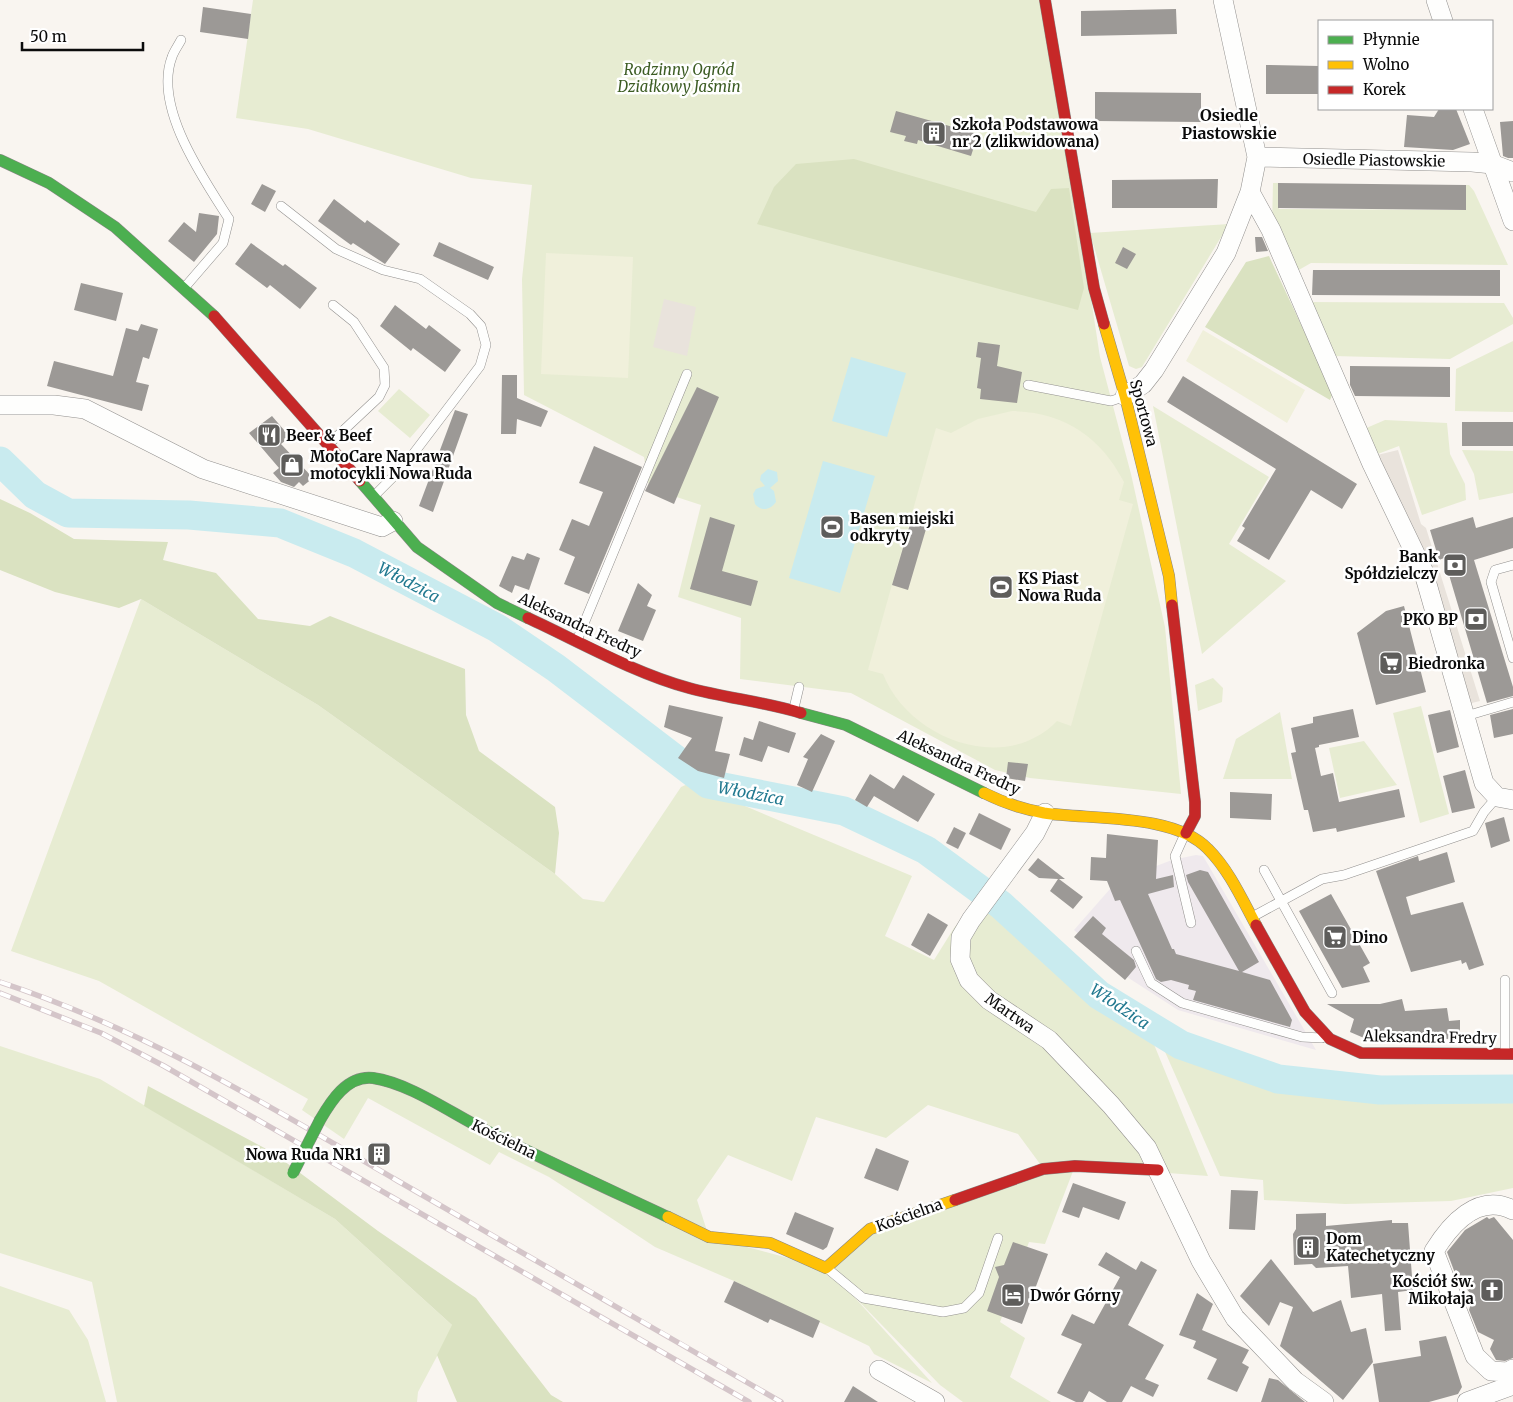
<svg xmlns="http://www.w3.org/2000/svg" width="1513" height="1402" font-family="Merriweather,serif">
<rect width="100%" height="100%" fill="#f9f5f0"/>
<!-- industrial -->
<path fill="#efe9ed" d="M1196 855 1203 856 1316 1050 1178 1010 1124 975 1074 930 1117 881 1172 860Z"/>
<!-- green -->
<path fill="#e7ecd2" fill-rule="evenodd" d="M253 0H1045L1100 357 1131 474 1165 627 1181 794 1030 778 995 770 851 693 740 679 741 618 678 597 701 505 649 488 644 457 524 395 522 279 532 185 471 178 308 129 236 118Z
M1273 183H1278L1279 209 1465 210 1466 185H1469L1474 191 1508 265 1311 263 1297 271 1272 226Z
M1229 224 1142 367 1136 369 1129 366 1090 233Z
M1308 302 1504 303 1513 318V324L1450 359 1333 356Z
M1513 341V412L1455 411 1456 369Z
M399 389 430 415 410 438 378 411Z
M1153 406 1269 477 1229 544 1286 581 1202 654Z
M1385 420 1447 423 1450 454 1465 484 1466 500 1422 515 1399 446 1375 455 1364 429Z
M1462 450 1513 451V493L1479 500 1474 474Z
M141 599 318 705 555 874 583 899 604 902 681 787 690 783 912 876 885 936 934 960 954 928 981 894 1001 905 1099 995 1181 1045 1278 1079 1380 1090 1513 1089V1188L1451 1201 1345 1204 1264 1200 1263 1180 1220 1176 1162 1045 1153 1042 1208 1176 1075 1166 1045 1244 1029 1242 1000 1322 1025 1338 1010 1377 1051 1402H963L940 1385 847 1289 932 1383 874 1354 869 1346 734 1281 655 1247 549 1177 499 1152 490 1165 368 1098 344 1139 302 1110 308 1099 99 981 11 951ZM928 1105 1018 1134 1043 1168 870 1229 826 1268 709 1237 697 1200 728 1155 792 1181 816 1117 886 1138Z
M1213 678 1223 688 1222 702 1198 711 1195 685Z
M1421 706 1449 814 1420 823 1393 713Z
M1280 712 1292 779H1223L1236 739Z
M1364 741 1397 785 1340 798 1329 748Z
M0 1046 100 1079 335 1219 453 1326 418 1392 417 1402H117L92 1282 0 1253Z
M0 1286 69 1310 88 1340 106 1402H0Z"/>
<!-- forest -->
<path fill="#dae2c1" d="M854 159 1036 212 1051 189 1069 188 1084 288 1078 310 757 224 774 187 796 164Z
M1269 256 1333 393 1330 400 1205 327 1246 262Z
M0 499 30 513 74 539 168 542 163 560 216 573 258 619 310 626 330 616 465 669 466 715 479 751 555 807 559 833 555 874 318 705 141 599 119 608 55 592 0 570Z
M148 1086 272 1152 378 1231 476 1298 551 1395 563 1402H457L437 1355 452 1325 335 1219 144 1106Z"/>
<!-- pitch -->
<path fill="#f0f0db" d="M546 253 633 257 628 378 541 374Z
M1203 330 1305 390 1287 423 1186 361Z
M1012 411C1064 412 1101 437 1124 482L1119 500 1133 504 1071 726 1057 721C1004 776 908 738 883 674L868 670 936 428 951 433 978 419Z"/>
<!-- plaza -->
<path fill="#e9e3dc" d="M664 299 696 307 687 356 653 347Z
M1398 450 1421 524 1426 528 1480 701 1455 707 1400 532 1369 457Z"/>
<!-- water -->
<path fill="#c9ebef" d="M851 357 906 373 887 437 832 421Z
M823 461 875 476 840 593 789 578Z
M768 469 777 472 778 481 770 488 774 491 776 502C770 510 762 512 755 504L753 494 756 489 765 486 760 480 761 475Z"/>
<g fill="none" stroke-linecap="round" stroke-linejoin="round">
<!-- river -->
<path stroke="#c9ebef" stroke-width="29" d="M0 461 35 495 68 513 189 515 280 523 354 553 497 628 556 668 708 784 844 811 926 850 1001 905 1099 995 1181 1045 1278 1079 1380 1090 1513 1089"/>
</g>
<!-- building -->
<path fill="#9c9996" d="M203 7 251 14 248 39 200 32Z
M1176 9 1177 34 1081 36V11Z
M1266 65 1319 66V94H1266Z
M1095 92 1201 93V122L1095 121Z
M1439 109H1456L1470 144 1453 150 1404 147 1407 115 1434 117Z
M896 111 978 134 971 156 918 140 917 144 904 141 906 136 890 132Z
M1513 121V158H1508L1503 156 1500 122Z
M1218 179 1217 208H1112V180Z
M1278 183 1466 185V210L1278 208Z
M262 184 276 191 265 212 251 204Z
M334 199 365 223 367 220 400 244 385 264 353 243 351 245 318 221Z
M199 213 219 216 217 234 194 262 168 241 184 222 196 232Z
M1255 237H1262L1268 251 1256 252Z
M439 242 494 267 488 280 433 256Z
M251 243 283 266 285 264 317 288 300 309 270 285 267 288 235 264Z
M1123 247 1136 254 1127 269 1115 263Z
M1313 270H1500V296L1312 295Z
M81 283 123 293 116 321 74 310Z
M395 305 426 329 429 325 461 350 445 372 413 348 411 351 380 326Z
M141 324 158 329 149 359 143 357 136 382 149 385 142 411 47 386 54 361 113 376 126 328 138 331Z
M978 342 1000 345 997 366 1022 372 1017 403 980 399 981 389 977 388 981 358 976 357Z
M1350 366 1450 367V397L1355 396 1350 385Z
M502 375H517V398L548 411 541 427 517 419 516 434H501Z
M1183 376 1357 484 1342 509 1311 490 1269 560 1237 541 1245 528 1242 526 1276 469 1167 402Z
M697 387 719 397 674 504 645 491Z
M455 410 468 414 433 512 419 506Z
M272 416 290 437 281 444 313 478 303 486 299 482 294 487 281 482 273 473 279 468 249 433Z
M1462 422H1513V446H1462Z
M594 446 642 467 589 594 564 584 575 557 559 550 572 519 589 526 603 492 579 483Z
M913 514 929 519 908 590 892 585Z
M710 517 735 525 722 571 758 581 751 606 690 589Z
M1473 517 1476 528 1513 517V548L1474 560 1513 687V696L1487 703 1444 558 1439 560 1430 530Z
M527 553 540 558 529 590 515 585 512 593 499 586 512 556 524 560Z
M638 583 652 595 647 606 656 610 643 641 618 631Z
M1404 606 1426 692 1376 705 1357 633 1386 611Z
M669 705 723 717 715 751 730 754 724 778 698 771 678 758 692 738 664 727Z
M1353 709 1359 737 1319 745V747L1315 748 1321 776 1333 773 1339 802 1399 789 1405 817 1337 832 1336 828 1313 832 1308 810H1304L1291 753 1296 752 1291 728 1313 723V717Z
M1513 709V734L1494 738 1490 715Z
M1450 710 1459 747 1437 753 1428 715Z
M759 721 796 733 789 753 768 746 762 762 739 755 744 737 753 740Z
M821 734 835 741 812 792 797 785 808 759 803 757Z
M1008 762 1028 764 1025 781 1006 778Z
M1465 770 1475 808 1452 813 1443 776Z
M870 774 894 789 903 775 935 794 918 822 874 796 867 807 855 800Z
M1230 792 1272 794 1271 820 1230 818Z
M979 813 1011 829 1001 850 969 834Z
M1504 817 1510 841 1491 848 1485 823Z
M954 827 966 833 958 849 946 843Z
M1107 834 1158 840 1156 879 1173 875 1174 887 1148 894 1172 949H1174L1176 954 1239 971 1188 882 1186 875 1200 870 1208 872 1259 962 1242 972 1270 980 1292 1020 1290 1027 1193 1000 1196 991 1188 989 1189 985 1171 980 1161 982 1156 979 1120 900 1115 901 1107 881 1090 880 1091 857 1106 858Z
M1447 852 1455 882 1406 897 1411 915 1463 902 1484 965 1469 970 1466 962 1462 964 1461 960 1411 972 1376 871 1418 856 1419 861Z
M1038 858 1065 879H1059L1083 897 1073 909 1050 891 1058 879 1039 878 1028 870Z
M1331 894 1370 963 1363 967 1370 982 1342 988 1299 911Z
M928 913 948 925 930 956 911 945Z
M1093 916 1106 928 1102 934 1134 960 1136 967 1125 980 1074 937Z
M1402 999 1405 1011 1447 1008 1449 1021 1460 1020V1039L1364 1038 1350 1032 1354 1019 1327 1004H1380Z
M876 1148 909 1161 898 1191 864 1178Z
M1073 1183 1126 1202 1119 1220 1083 1207 1079 1218 1062 1212Z
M1231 1190 1258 1191 1255 1230 1229 1229Z
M795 1212 834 1228 827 1247 823 1250 786 1234Z
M1326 1213V1226L1392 1220V1223H1408L1413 1290 1398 1292 1401 1330 1385 1331 1382 1294 1351 1298 1348 1266 1316 1268 1312 1264 1294 1265 1293 1234 1296 1229V1214Z
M1487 1217 1489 1219 1494 1217 1513 1240V1358L1505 1361 1496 1360 1490 1349 1494 1340 1478 1332 1469 1310 1471 1303 1470 1293 1456 1276 1447 1252 1465 1230Z
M1013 1242 1048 1254 1022 1324 987 1311 999 1277 995 1267 1004 1265Z
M1106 1252 1136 1270 1141 1261 1157 1270 1128 1325 1164 1345 1145 1379 1159 1385 1153 1397 1131 1386 1122 1402H1107L1089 1391 1083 1402H1076L1057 1393 1082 1344 1061 1335 1072 1314 1094 1324 1120 1277 1098 1265Z
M1271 1259 1313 1312 1341 1300 1351 1332 1366 1328 1373 1362 1343 1400 1280 1346 1293 1307 1280 1302 1269 1326 1240 1296Z
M734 1281 820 1321 813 1338 770 1319 768 1323 724 1302Z
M1197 1293 1213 1304 1202 1330 1249 1350 1242 1363 1249 1367 1237 1392 1207 1379 1217 1359 1193 1348 1196 1341 1179 1335Z
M1446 1336 1462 1387 1458 1394 1429 1402H1379L1373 1364 1421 1356 1419 1341Z
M1269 1378 1278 1380 1305 1402H1261Z
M853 1386 878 1402H844Z"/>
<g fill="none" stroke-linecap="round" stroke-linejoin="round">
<!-- lane casing -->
<g stroke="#92908e" stroke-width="10">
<path id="lane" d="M181 40C178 46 174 51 172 57 153 107 203 178 229 219L223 243 185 287
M281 206 336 249 383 270 420 279 470 314 481 326 486 345 480 366 404 466 376 494
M1028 385 1111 401 1123 397
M331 442 379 397 385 385 384 368 354 322 333 305
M1513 565 1495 570 1491 582 1513 658
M578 638 687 374
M794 708 799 687
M1466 716 1513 702
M1184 836 1175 856 1191 923
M1264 870 1332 993
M1254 916 1322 879 1344 875 1473 831 1484 812 1497 797
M1136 951 1151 983 1182 1003 1302 1037 1322 1038
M1505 1051V980
M828 1269 863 1298 943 1312 964 1308 979 1293 998 1238"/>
</g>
<!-- street casing -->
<g stroke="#92908e" stroke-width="20">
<path id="street" d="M1436 0 1443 21
M1473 109 1513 221
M1257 157 1472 162 1492 164 1513 172
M1250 192 1271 230 1372 464 1423 570 1484 783 1497 797 1513 800
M1125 396 1143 384 1154 370 1226 253 1250 192 1257 157 1223 0
M0 405H54L85 409 203 469 382 527 393 521
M1045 813 1035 833 971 920 961 937 960 959 969 980 989 1000 1049 1040 1111 1105 1147 1148 1201 1261 1235 1318 1295 1381 1324 1402
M1513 1210C1478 1192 1450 1225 1434 1251L1475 1356 1491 1371 1508 1372 1513 1369
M879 1370 935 1402
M1467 1402 1513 1385"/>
</g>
<!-- fast casing -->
<g stroke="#898785" stroke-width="12">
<path id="fast" d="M0 160 49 183 115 227 214 316
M360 481 417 547 497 603 528 618
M801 713 846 725 984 793
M320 1120C331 1101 347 1075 373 1078 409 1083 451 1113 483 1129 544 1160 606 1188 668 1217"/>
</g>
<!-- slow casing -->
<g stroke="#898785" stroke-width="12">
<path id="slow" d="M1104 324 1125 396 1169 576 1172 605
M984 793C1004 803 1022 809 1044 813 1091 820 1174 813 1208 849 1229 870 1242 899 1256 925
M668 1217 709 1237 770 1243 826 1268 870 1229 955 1200"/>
</g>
<!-- jam casing -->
<g stroke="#898785" stroke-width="12">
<path id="jam" d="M1045 0 1094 288 1104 324
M214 316 360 481
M1172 605 1195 802V816L1186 833
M528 618C580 642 634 673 689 688 726 698 765 702 801 713
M1256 925 1305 1012 1330 1039 1361 1053 1513 1054
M955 1200 1043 1169 1075 1166 1158 1170"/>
</g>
<!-- lane -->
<use href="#lane" stroke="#fefefd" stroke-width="9"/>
<!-- street -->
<use href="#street" stroke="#fefefd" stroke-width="19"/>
<!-- fast -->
<use href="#fast" stroke="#4caf50" stroke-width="11"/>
<!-- slow -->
<use href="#slow" stroke="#ffc107" stroke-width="11"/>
<!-- jam -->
<use href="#jam" stroke="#c62828" stroke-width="11"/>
<!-- rail casing -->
<g stroke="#d4c5c9" stroke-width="5.5">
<path id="rail" d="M0 982C143 1029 269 1106 398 1181 526 1255 654 1328 781 1402
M0 993 101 1033 164 1066 749 1402"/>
</g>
<!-- rail -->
<use href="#rail" stroke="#fff" stroke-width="4" stroke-dasharray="11" stroke-linecap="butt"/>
<!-- fast-bridge casing -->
<g stroke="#898785" stroke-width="12" stroke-linecap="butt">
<path id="fast-bridge" d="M293 1173 320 1120"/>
</g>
<!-- fast-bridge -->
<use href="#fast-bridge" stroke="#4caf50" stroke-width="11"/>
</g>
<!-- icons -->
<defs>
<g id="building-square" transform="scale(1.25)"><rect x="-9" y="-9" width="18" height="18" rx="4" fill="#5e5d5b" stroke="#fff"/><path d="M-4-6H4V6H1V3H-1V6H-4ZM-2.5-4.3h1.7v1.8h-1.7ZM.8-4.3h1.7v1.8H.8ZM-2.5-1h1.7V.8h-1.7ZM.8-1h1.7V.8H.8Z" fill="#fff"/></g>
<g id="restaurant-square" transform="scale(1.25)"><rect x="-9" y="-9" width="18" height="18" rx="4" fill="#5e5d5b" stroke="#fff"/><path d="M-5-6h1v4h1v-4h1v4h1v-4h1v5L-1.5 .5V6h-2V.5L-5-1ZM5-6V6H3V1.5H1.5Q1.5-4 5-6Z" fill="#fff"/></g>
<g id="shop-square" transform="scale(1.25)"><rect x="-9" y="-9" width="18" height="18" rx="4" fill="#5e5d5b" stroke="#fff"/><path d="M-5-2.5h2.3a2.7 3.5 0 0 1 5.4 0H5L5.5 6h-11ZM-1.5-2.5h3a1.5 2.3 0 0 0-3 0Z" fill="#fff"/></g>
<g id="stadium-square" transform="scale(1.25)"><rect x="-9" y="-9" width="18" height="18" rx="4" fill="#5e5d5b" stroke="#fff"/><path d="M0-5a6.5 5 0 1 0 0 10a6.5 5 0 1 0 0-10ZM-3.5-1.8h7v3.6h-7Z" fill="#fff"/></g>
<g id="bank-square" transform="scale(1.25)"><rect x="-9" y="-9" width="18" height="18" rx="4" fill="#5e5d5b" stroke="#fff"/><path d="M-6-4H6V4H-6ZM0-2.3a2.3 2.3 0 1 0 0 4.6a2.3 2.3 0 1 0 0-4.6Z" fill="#fff"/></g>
<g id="supermarket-square" transform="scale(1.25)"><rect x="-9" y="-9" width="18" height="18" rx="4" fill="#5e5d5b" stroke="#fff"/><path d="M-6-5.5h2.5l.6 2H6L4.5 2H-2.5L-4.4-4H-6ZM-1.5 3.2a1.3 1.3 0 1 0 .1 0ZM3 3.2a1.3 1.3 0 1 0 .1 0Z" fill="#fff"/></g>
<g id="church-square" transform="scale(1.25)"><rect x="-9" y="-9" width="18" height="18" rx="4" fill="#5e5d5b" stroke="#fff"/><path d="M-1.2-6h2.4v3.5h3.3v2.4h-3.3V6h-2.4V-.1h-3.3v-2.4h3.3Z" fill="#fff"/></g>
<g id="hotel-square" transform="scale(1.25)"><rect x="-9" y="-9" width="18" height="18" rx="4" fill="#5e5d5b" stroke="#fff"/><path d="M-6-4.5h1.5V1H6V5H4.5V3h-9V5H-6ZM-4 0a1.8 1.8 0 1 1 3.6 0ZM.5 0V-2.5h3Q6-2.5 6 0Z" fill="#fff"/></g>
</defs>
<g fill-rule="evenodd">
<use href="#building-square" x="934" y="133"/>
<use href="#restaurant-square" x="269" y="435"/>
<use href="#shop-square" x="292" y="465"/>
<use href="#stadium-square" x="832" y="527"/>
<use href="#bank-square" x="1455" y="565"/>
<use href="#stadium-square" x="1001" y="587"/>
<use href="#bank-square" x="1476" y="619"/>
<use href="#supermarket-square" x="1391" y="663"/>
<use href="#supermarket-square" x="1335" y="937"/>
<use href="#building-square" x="379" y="1154"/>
<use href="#building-square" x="1308" y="1247"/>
<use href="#church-square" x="1492" y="1290"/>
<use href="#hotel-square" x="1013" y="1295"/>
</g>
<g text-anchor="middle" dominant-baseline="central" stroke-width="5" stroke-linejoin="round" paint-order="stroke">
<!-- park labels -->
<g font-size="15" font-style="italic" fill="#3c5c23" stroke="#fff">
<text x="679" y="69">Rodzinny Ogród<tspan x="679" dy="17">Działkowy Jaśmin</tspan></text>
</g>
<!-- poi labels -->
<g font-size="15" font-weight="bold" fill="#0b0b0b" stroke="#fff" text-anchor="start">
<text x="952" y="124">Szkoła Podstawowa<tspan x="952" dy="17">nr 2 (zlikwidowana)</tspan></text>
<text x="286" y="435">Beer &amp; Beef</text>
<text x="310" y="456">MotoCare Naprawa<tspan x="310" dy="17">motocykli Nowa Ruda</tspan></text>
<text x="850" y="518">Basen miejski<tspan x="850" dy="17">odkryty</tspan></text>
<text x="1438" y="556" text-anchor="end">Bank<tspan x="1438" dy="17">Spółdzielczy</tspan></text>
<text x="1018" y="578">KS Piast<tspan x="1018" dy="17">Nowa Ruda</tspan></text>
<text x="1458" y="619" text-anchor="end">PKO BP</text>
<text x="1408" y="663">Biedronka</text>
<text x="1352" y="937">Dino</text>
<text x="362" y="1154" text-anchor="end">Nowa Ruda NR1</text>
<text x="1326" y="1238">Dom<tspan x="1326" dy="17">Katechetyczny</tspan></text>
<text x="1474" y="1281" text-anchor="end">Kościół św.<tspan x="1474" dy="17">Mikołaja</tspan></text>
<text x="1030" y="1295">Dwór Górny</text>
</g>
<!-- street labels -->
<g font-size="15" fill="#0b0b0b" stroke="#fff">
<text transform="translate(1374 160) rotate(1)">Osiedle Piastowskie</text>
<text transform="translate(1144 413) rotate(75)">Sportowa</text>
<text transform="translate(580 625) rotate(25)">Aleksandra Fredry</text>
<text transform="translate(959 762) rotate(25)">Aleksandra Fredry</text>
<text transform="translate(1010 1013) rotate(35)">Martwa</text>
<text transform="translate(1430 1037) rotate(1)">Aleksandra Fredry</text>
<text transform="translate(504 1139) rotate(26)">Kościelna</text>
<text transform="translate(909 1215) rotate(-20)">Kościelna</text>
</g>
<!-- neighbourhood labels -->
<g font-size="16" font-weight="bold" fill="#0b0b0b" stroke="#fff">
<text x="1229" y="115">Osiedle<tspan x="1229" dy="18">Piastowskie</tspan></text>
</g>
<!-- water labels -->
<g font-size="16" font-style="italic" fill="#227990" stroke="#fff">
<text transform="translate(409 582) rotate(28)">Włodzica</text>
<text transform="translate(751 793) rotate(11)">Włodzica</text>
<text transform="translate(1120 1006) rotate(34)">Włodzica</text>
</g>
</g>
<!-- legend -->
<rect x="1318" y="20" width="175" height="90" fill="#ffffff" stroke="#9d9d9d"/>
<rect x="1328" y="36" width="25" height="8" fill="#4caf50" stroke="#9d9d9d"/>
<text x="1363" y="45" font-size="15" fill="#0b0b0b">Płynnie</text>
<rect x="1328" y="61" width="25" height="8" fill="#ffc107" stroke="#9d9d9d"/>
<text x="1363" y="70" font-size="15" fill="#0b0b0b">Wolno</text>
<rect x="1328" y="86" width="25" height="8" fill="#c62828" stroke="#9d9d9d"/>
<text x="1363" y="95" font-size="15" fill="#0b0b0b">Korek</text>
<!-- scale -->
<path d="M22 42v8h121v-8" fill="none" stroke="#0b0b0b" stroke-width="2.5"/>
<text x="30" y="42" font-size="15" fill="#0b0b0b" stroke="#ffffff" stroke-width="4" paint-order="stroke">50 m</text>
</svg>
